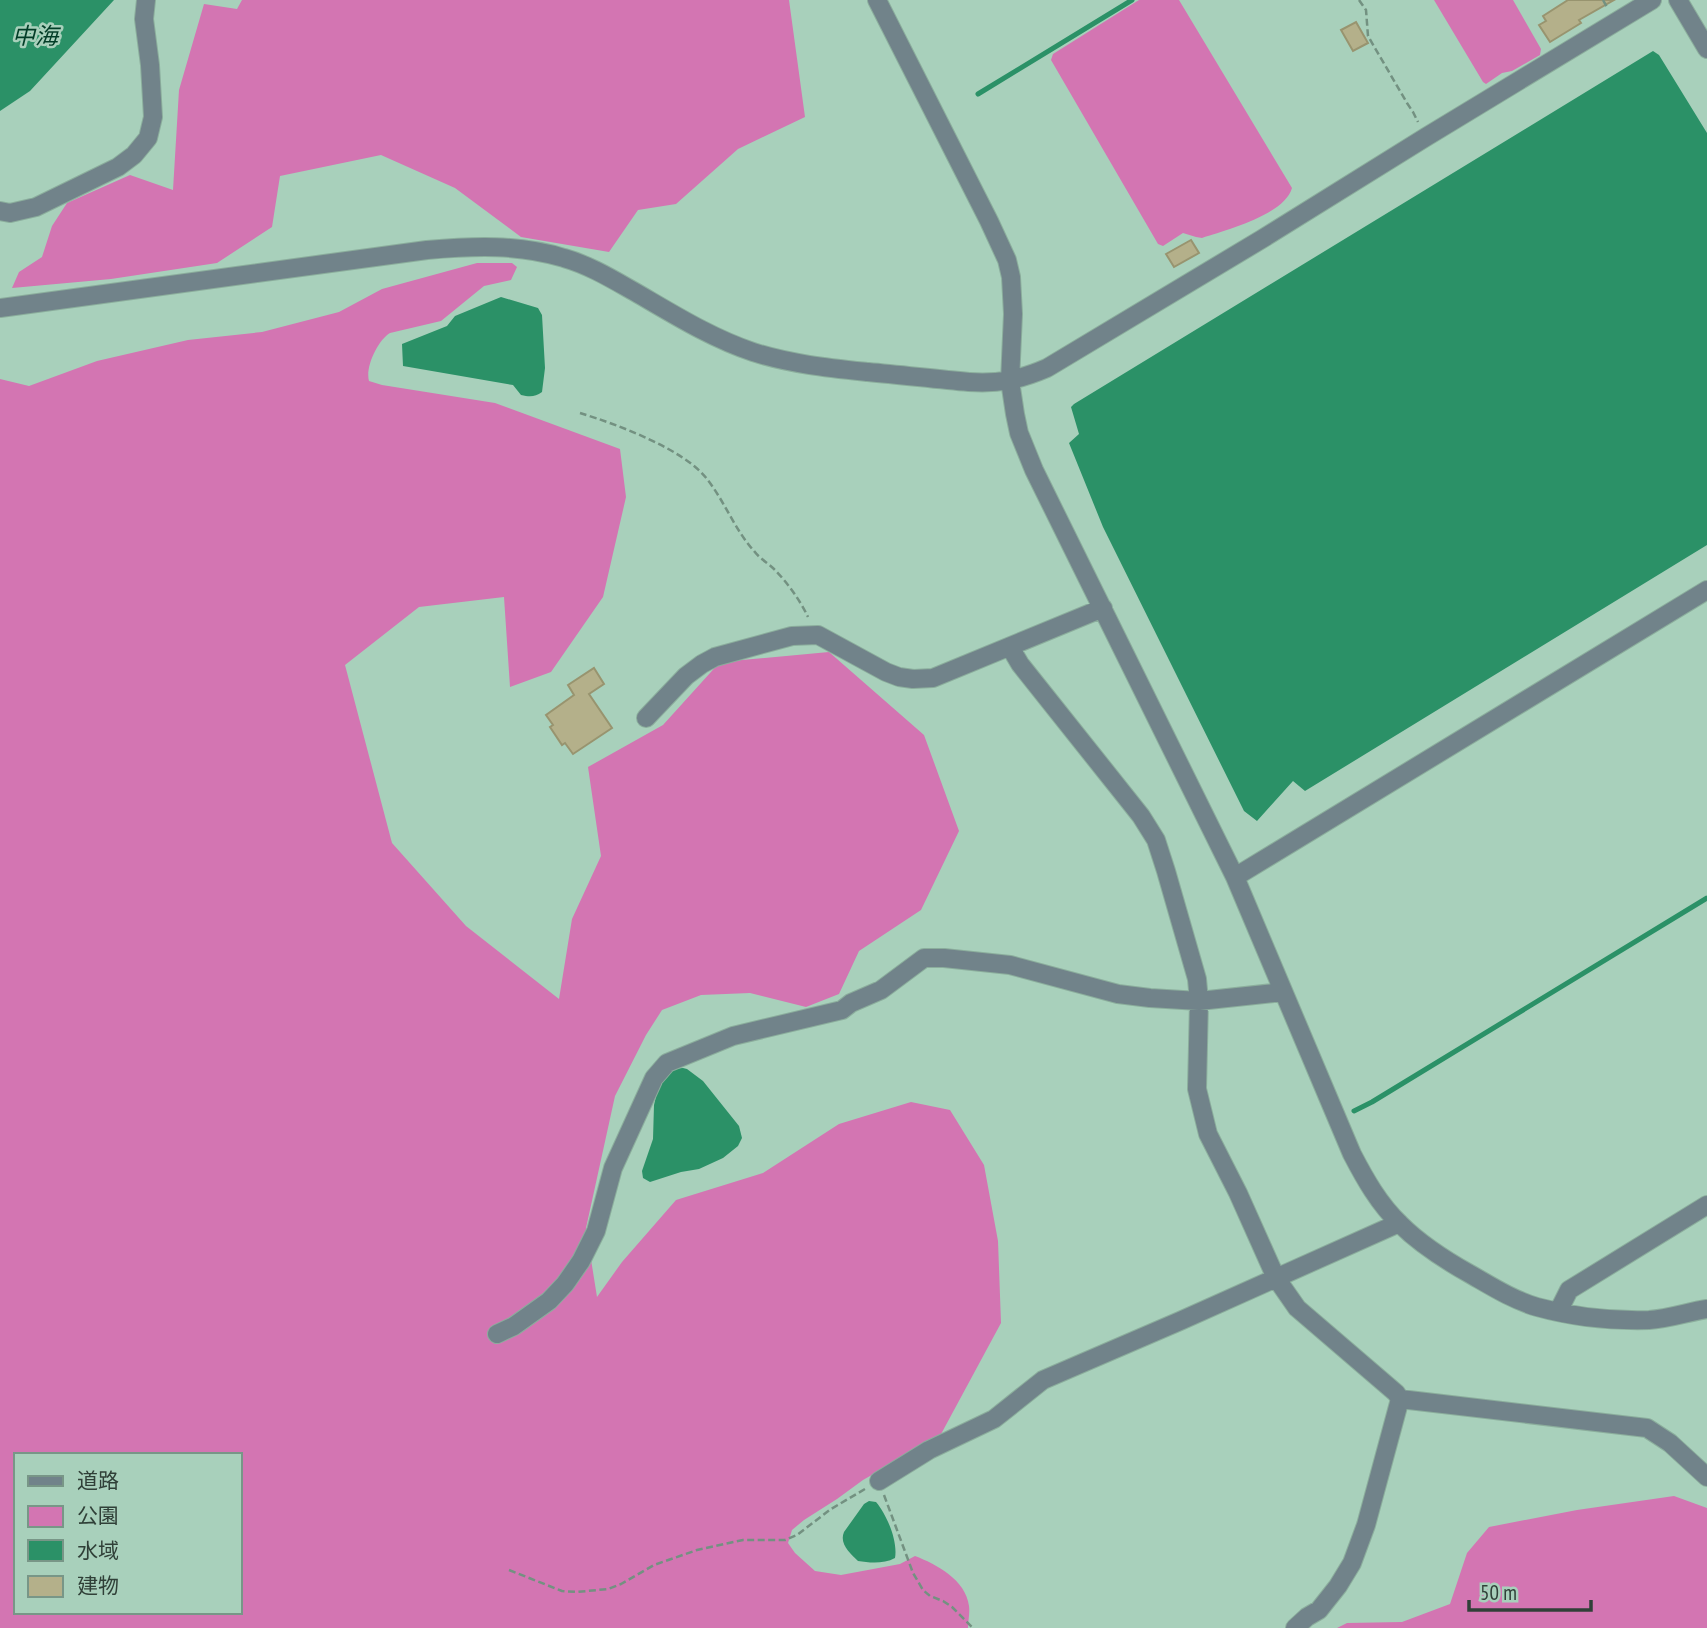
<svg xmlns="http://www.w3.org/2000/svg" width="1707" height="1628" font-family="'PT Sans Narrow','Noto Sans JP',sans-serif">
<rect width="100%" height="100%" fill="#a8d0bb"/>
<!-- green -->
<path fill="#d375b2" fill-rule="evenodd" d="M242 0H789L805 117 738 149 676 204 638 210 609 252 521 237 455 188 381 155 280 176 272 227 217 263 111 279 12 288 19 272 42 257 52 226 67 203 130 175 173 190 179 90 204 4 237 9Z
M1139 0H1179L1292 188C1284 215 1227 230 1202 238L1196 237 1183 233 1163 246 1158 244 1051 60 1053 54Z
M1434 0H1513L1541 49 1540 55 1512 71 1502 73 1486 84 1483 82Z
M477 263H512L517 267 511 280 484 286 441 321 390 333C378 340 365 367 369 381L382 385 495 403 620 449 626 497 603 597 551 672 510 687 504 597 419 607 345 665 392 843 466 926 559 999 572 919 601 856 588 767 663 725 720 662 829 652 924 735 959 831 921 910 859 951 839 994 806 1007 750 993 701 995 662 1010 646 1035 615 1096 586 1228 597 1297 622 1262 676 1200 763 1173 839 1124 911 1102 950 1110 984 1165 998 1241 1001 1323 940 1436 863 1480 837 1499 804 1520 792 1530 788 1543 795 1553 815 1571 841 1575 900 1564 915 1556C936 1564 966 1580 969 1606 970 1613 968 1621 968 1628H0V379L29 386 97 361 188 340 262 332 339 312 382 289ZM16 1455H240V1612H16Z
M1674 1496 1707 1508V1628H1337L1347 1623 1402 1622 1450 1604 1467 1553 1489 1527 1577 1510Z"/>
<!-- water -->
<path fill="#2b9167" d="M0 0H114L30 91 0 111Z
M1653 51 1659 55 1707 133V545L1305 791 1293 781 1257 821 1244 811 1103 527 1069 443 1079 434 1071 407 1074 404Z
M501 297 538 308 542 315 545 368 542 392C535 397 530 397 521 395L513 385 403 366 402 344 447 326 455 316Z
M683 1068 687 1069 703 1081 739 1126 742 1138 738 1146 723 1158 699 1169 681 1172 650 1182 643 1178 642 1171 653 1139 654 1105 659 1084 671 1069Z
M869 1501 876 1502C887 1515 898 1541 895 1558 884 1564 870 1563 858 1561 850 1553 839 1544 844 1532L864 1504Z"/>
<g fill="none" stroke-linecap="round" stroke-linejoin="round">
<!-- stream -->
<path stroke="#2b9167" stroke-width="5" d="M978 94 1132 0
M1354 1111 1372 1102 1707 898"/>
</g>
<!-- building -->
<path fill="#b4b08a" stroke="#98946f" stroke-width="2" d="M1568 0H1614L1579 20 1581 23 1550 42 1539 25 1546 21 1543 16Z
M1356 22 1368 43 1353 51 1341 30Z
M1191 240 1199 253 1174 267 1166 254Z
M594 668 604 684 589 694 612 728 573 754 565 743 562 745 550 727 553 725 546 715 574 695 568 685Z"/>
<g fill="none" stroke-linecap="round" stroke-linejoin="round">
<!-- minor casing -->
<g stroke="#8bad9c" stroke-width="20">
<path id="minor" d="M877 0 989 221 1007 260 1011 277 1013 314 1010 381 1015 414 1019 433 1034 470 1235 877 1352 1154C1365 1179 1379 1204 1400 1224 1421 1245 1445 1260 1470 1274 1491 1286 1513 1300 1537 1307 1573 1317 1612 1321 1649 1320 1668 1319 1688 1312 1707 1309
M1678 0 1707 49
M0 211 10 213 36 207 118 167 134 155 148 138 153 117 150 65 144 19 146 0
M0 308 427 250C473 246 519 244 564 258 589 265 612 279 635 292 673 314 711 338 753 352 790 364 830 368 868 372 902 375 935 379 969 382 999 384 1019 380 1047 368L1262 239 1426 137 1652 0
M1010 647 1020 664 1141 816 1156 840 1166 871 1197 979 1199 1001 1197 1089 1208 1134 1238 1193 1276 1278 1297 1308 1396 1393 1400 1399 1647 1428 1670 1443 1707 1477
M646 718 686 676 702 664 715 657 792 636 818 635 886 672 899 677 913 679 933 678 1103 608
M1235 877 1707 590
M1558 1312 1569 1290 1707 1205
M497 1334 514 1326 549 1301 565 1284 581 1261 596 1231 613 1168 654 1078 667 1063 733 1036 842 1010 851 1003 881 990 924 958H944L1010 965 1118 994 1150 998 1199 1001 1283 992
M879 1481 929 1450 994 1419 1043 1380 1180 1321 1399 1223
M1295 1628 1307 1617 1319 1610 1338 1586 1352 1563 1366 1525 1400 1399"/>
</g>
<!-- path -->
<path stroke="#739181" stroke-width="2.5" stroke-dasharray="7 3.5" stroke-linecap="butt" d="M1359 0 1366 10 1368 36 1407 103 1413 112 1418 122
M1603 0 1608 9
M580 413C616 424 684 449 707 479 725 502 735 530 754 551 759 558 768 563 774 569 787 582 800 600 808 617
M884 1495 913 1573 923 1590 930 1596 943 1601 952 1607 973 1628
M509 1570 562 1591 577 1592 608 1589 621 1584 654 1565 697 1550 743 1540H785L797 1535 831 1509 865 1489"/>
<!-- minor -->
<use href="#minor" stroke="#71838a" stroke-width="18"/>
</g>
<g text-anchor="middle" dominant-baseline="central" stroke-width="5" stroke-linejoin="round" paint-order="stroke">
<!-- water labels -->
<g font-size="23" font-style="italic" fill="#023d27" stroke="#a8d0bb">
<text x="35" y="35">中海</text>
</g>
</g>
<!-- legend -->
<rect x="14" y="1453" width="228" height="161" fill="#a8d0bb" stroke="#789687" stroke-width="2"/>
<rect x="28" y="1476" width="35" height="10" fill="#71838a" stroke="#789687" stroke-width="2"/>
<text x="77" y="1488" font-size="21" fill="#304038">道路</text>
<rect x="28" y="1506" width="35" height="21" fill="#d375b2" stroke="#789687" stroke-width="2"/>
<text x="77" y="1523" font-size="21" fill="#304038">公園</text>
<rect x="28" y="1540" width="35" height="21" fill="#2b9167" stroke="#789687" stroke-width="2"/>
<text x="77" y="1558" font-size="21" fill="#304038">水域</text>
<rect x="28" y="1576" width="35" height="21" fill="#b4b08a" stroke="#789687" stroke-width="2"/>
<text x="77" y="1593" font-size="21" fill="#304038">建物</text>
<!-- scale -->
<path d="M1469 1600v10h122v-10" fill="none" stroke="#304038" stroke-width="3.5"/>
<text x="1480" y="1600" font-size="21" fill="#304038" stroke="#a8d0bb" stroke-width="5" paint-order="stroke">50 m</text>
</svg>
